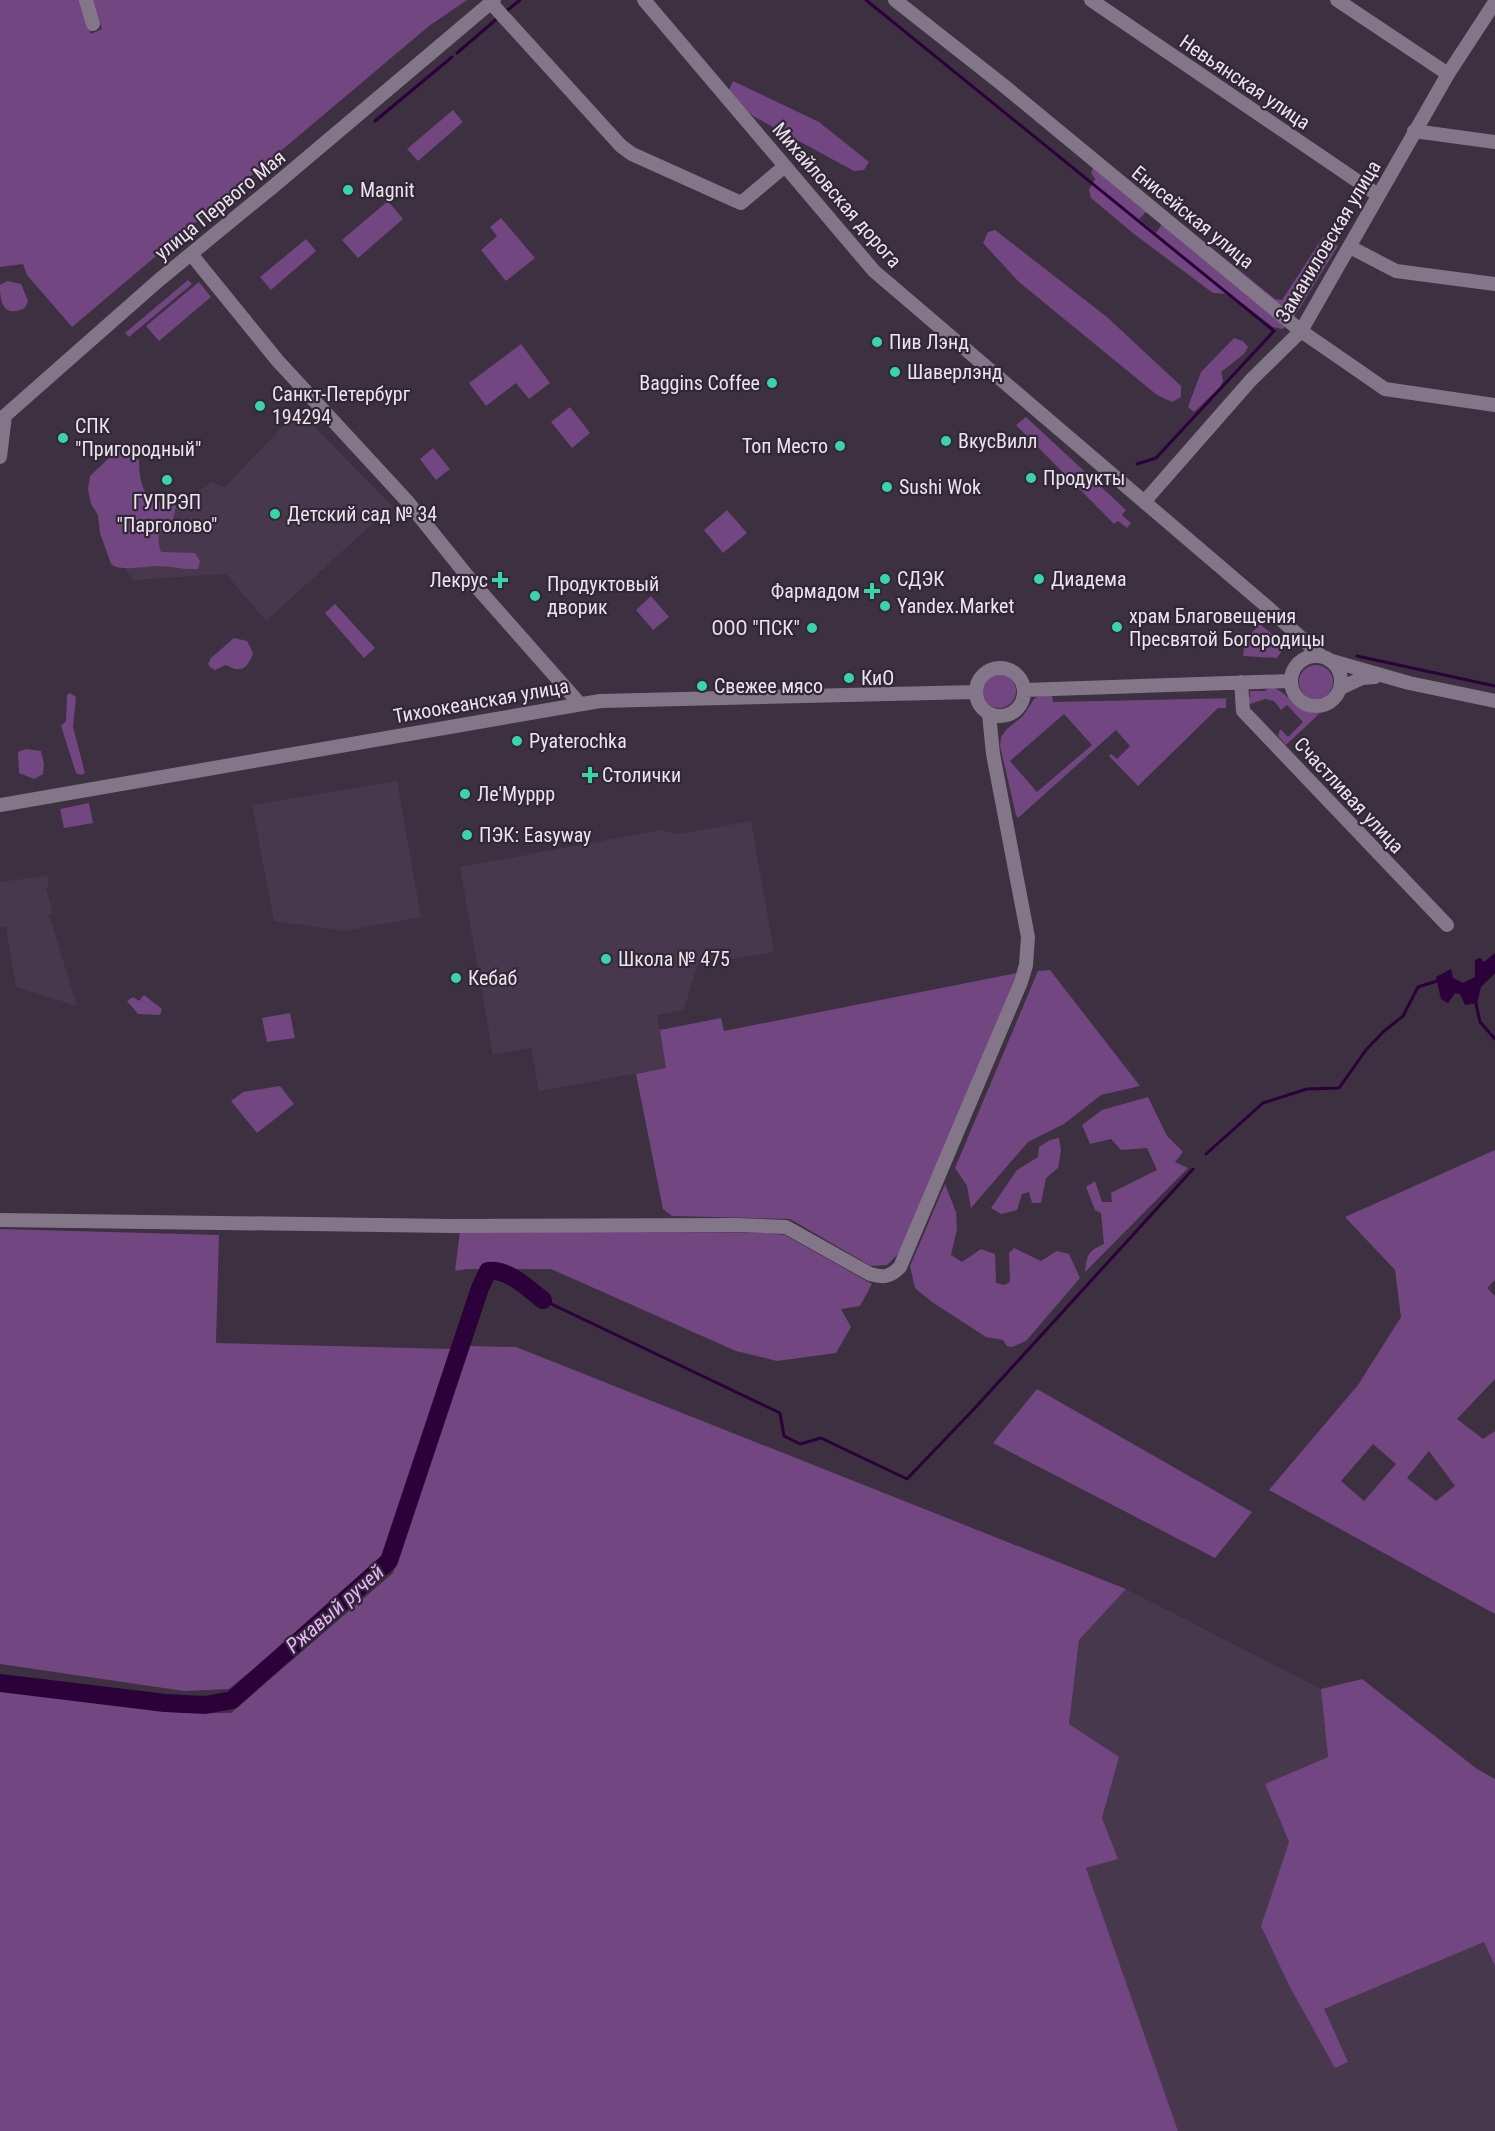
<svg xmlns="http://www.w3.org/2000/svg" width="1495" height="2131" font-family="'Roboto Condensed',sans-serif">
<rect width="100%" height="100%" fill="#3c3041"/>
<!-- built -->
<path fill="#48384e" d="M298 410 392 506 266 621 226 574 133 580 114 552 211 482 225 487Z
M397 781 421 917 345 931 274 921 252 805Z
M751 821 774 952 697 965 684 1010 657 1015 667 1068 539 1091 531 1048 493 1055 460 867 661 830 679 834Z
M47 876 49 886 46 888 53 913 49 915 77 1006 16 987 6 927H0V882Z
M1126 1589 1321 1689 1328 1757 1265 1784 1289 1842 1261 1926 1324 2009 1484 1942 1495 1966V2131H1178L1086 1868 1118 1859 1102 1818 1118 1757 1069 1724 1079 1640Z"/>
<!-- green -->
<path fill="#724681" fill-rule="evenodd" d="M0 0H80L91 34 102 29 93 0H467L429 26 72 327 27 275 23 264 0 267Z
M733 81 819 122 869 162 864 170 854 171 753 116 729 95V90Z
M453 110 463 122 418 161 407 149Z
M1093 168 1146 212 1139 219 1156 233 1164 221 1187 228 1275 299 1282 300 1323 237 1338 246 1289 325 1282 329 1273 327 1230 294 1213 293 1134 234 1091 198 1089 190 1095 179 1091 173Z
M388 201 403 219 358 258 342 240Z
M501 218 535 258 506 281 481 250 497 236 490 227Z
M995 230 1107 317 1181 386V397L1172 402 1157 395 1019 282 983 243 988 232Z
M306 239 316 251 271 290 260 277Z
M188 280 192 284 129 337 125 333Z
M7 281 21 284 28 301 25 308C4 318 0 304 0 285Z
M199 282 211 297 159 341 146 326Z
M1234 338 1243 341 1248 347 1244 354 1221 372 1223 381 1220 387 1194 412 1188 407 1201 372Z
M521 344 550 383 529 399 516 383 486 406 469 383Z
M570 407 590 433 572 448 551 422Z
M1026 417 1126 510 1122 515 1131 523 1127 528 1118 521 1114 524 1016 425Z
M120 445 139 460C139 474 141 493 154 502L170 500 174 502 176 506 173 519C160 528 155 536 161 552L195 553 200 561 198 569C184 570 172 566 159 566 146 566 119 572 111 564L100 533 98 515 91 504 88 489 90 476 109 458 113 447Z
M433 448 450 469 436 480 420 459Z
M727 510 747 533 723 553 704 530Z
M651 596 669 617 653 630 636 610Z
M335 604 375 648 364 658 325 613Z
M1260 624 1282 643 1281 652 1277 658 1243 656 1245 640Z
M234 638 247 641 253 653C247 670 241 673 226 665L215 670 210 667 208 664 211 658Z
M1299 682a17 17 0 1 1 34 0a17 17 0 1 1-34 0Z
M982 691a17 17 0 1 1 34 0a17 17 0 1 1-34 0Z
M1274 688C1291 695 1299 715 1320 713L1286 745 1278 736 1280 729 1288 737 1303 722 1287 705 1281 710 1274 701 1265 699 1250 704 1245 698 1250 697V691H1266L1267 689Z
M70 693 76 697 73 727 85 773 81 775 76 773 61 726 66 721 67 695Z
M1052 695 1053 702 1239 698H1226V708H1218L1138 786 1109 756 1111 754 1117 759 1130 746 1116 730 1018 818 1016 815 1000 746 1001 737 1006 730 1023 716 1034 699 1039 696ZM1064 714 1092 745 1037 792 1010 761Z
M26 749 41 751 44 764 43 774 34 779 19 773 18 752Z
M89 803 93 823 64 828 60 809Z
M1050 970 1140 1086 1101 1095 1064 1124 1028 1142 971 1208 967 1186 955 1168 1038 971Z
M1017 973 902 1250 887 1265 871 1266 790 1219 672 1216 663 1209 636 1074 666 1068 660 1030 721 1018 724 1031Z
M144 995 162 1009 160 1015 138 1014 127 1001 133 997 139 1001Z
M290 1013 295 1038 267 1042 262 1018Z
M280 1086 294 1104 257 1133 231 1101 243 1092Z
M1148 1097 1167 1136 1183 1152 1175 1162 1188 1168 1085 1272C1087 1254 1088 1251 1104 1244L1101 1213 1095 1210 1086 1187 1095 1181 1102 1202H1112L1111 1193 1157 1170 1147 1148 1121 1150 1111 1139 1090 1144 1082 1125 1102 1110Z
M1059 1138 1061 1151 1058 1168 1046 1178 1041 1203H1032L1029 1192 1022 1194 1017 1210 1001 1214 991 1208 1017 1170 1038 1157 1039 1147 1050 1140Z
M1495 1150V1280L1487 1288 1495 1296V1379L1457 1419 1483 1439 1495 1431V1614L1269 1490 1358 1385 1401 1317 1395 1270 1345 1217ZM1373 1444 1396 1464 1364 1501 1341 1481ZM1429 1451 1455 1486 1436 1501 1407 1478Z
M945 1184 956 1212 957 1229 951 1255 962 1262 981 1249 995 1254 996 1283 1004 1285 1010 1282 1009 1253 1014 1248 1041 1261 1057 1251 1069 1254 1080 1278 1026 1341 1012 1347 1007 1346 1003 1340 986 1337 932 1302 915 1288 910 1266Z
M0 1229 219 1235 216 1343 450 1349 384 1556 357 1583 229 1689 184 1691 0 1664Z
M460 1231 766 1233 785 1235 872 1284 860 1306 841 1309 851 1327 836 1353 777 1361 736 1351 551 1269H467L455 1271Z
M468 1346 516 1347 1126 1589 1079 1640 1069 1724 1119 1757 1102 1818 1118 1859 1086 1868 1178 2131H0V1689L182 1713H231L393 1573Z
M1037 1389 1252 1512 1215 1558 993 1443Z
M1362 1679 1477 1769 1495 1779V1966L1484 1942 1324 2009 1348 2062 1335 2068 1290 1987 1261 1926 1289 1842 1265 1784 1328 1757 1321 1689Z"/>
<!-- water -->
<path fill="#2c0039" d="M1495 953V973L1481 987 1477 1003 1465 1005 1460 994 1455 993 1448 1003 1441 999 1436 977 1451 969 1453 978 1463 983 1475 977V960L1480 958 1484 962Z"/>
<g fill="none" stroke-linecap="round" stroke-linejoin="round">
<!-- stream -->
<path stroke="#2c0039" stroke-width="3" d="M866 0 1274 331 1156 458 1137 464
M504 13 520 0
M457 53 499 17
M375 121 452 57
M1357 656 1495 686
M1475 999 1480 1022 1495 1039
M1206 1154 1263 1103 1307 1089 1339 1088 1366 1050 1383 1032 1403 1016 1418 987 1440 980
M543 1300 780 1413 784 1436 800 1444 821 1438 907 1479 974 1409 1193 1169"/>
<!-- river -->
<path stroke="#2c0039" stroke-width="18" d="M0 1683 165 1703 206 1705 232 1700 389 1561 480 1288 488 1271C509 1269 527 1288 543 1300"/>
<!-- minor -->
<path stroke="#837688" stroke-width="14" d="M86 0 93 24
M644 0 874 271 1265 605 1321 656
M895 0 1003 85 1301 331 1385 389 1495 405
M1091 0 1378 195
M1337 0 1448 74
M491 3 621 146 632 154 741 203 785 166
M1414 131 1495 142
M1350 247 1396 271 1495 284
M191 254 277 360 407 501 473 583 579 703
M0 420 159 280 275 185 494 0
M0 457 5 416
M1144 502 1251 380 1301 331 1448 74 1493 5
M1291 681a25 25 0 1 1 50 0a25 25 0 1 1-50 0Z
M1332 661 1409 683 1495 701
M976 692a24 24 0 1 1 48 0a24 24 0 1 1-48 0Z
M1241 682 1243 711 1447 925
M1341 688 1362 678 1375 677
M1024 690 1290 681
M0 805 600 701 975 692
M0 1220 452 1226 737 1225 786 1227 870 1274C884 1278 890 1277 900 1267L1021 982 1026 965 1028 937 993 754 989 714"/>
</g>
<!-- markers -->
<g fill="#3bd4a4" stroke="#322736" stroke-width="2">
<circle cx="348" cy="190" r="6"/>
<circle cx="877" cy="342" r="6"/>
<circle cx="895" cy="372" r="6"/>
<circle cx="772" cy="383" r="6"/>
<circle cx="260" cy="406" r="6"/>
<circle cx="63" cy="438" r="6"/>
<circle cx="946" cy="441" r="6"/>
<circle cx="840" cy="446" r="6"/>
<circle cx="1031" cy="478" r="6"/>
<circle cx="167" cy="480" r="6"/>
<circle cx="887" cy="487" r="6"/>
<circle cx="275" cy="514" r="6"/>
<circle cx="885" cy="579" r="6"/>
<circle cx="1039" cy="579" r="6"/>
<path d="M497 571h6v6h6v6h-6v6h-6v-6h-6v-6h6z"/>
<path d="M869 582h6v6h6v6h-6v6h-6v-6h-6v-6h6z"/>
<circle cx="535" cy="596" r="6"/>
<circle cx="885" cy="606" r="6"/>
<circle cx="1117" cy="627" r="6"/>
<circle cx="812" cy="628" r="6"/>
<circle cx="849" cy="678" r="6"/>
<circle cx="702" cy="686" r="6"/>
<circle cx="517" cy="741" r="6"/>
<path d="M587 766h6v6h6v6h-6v6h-6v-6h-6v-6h6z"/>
<circle cx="465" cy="794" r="6"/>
<circle cx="467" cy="835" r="6"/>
<circle cx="606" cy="959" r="6"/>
<circle cx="456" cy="978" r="6"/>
</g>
<g text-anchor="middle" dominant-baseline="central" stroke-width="4.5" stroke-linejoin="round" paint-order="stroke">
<!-- street labels -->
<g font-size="20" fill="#ebe3ed" stroke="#322736">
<text transform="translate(1245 82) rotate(34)">Невьянская улица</text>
<text transform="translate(837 195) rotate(49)">Михайловская дорога</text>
<text transform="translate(220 205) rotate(-39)">улица Первого Мая</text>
<text transform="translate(1193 217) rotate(39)">Енисейская улица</text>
<text transform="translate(1328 241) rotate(-59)">Заманиловская улица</text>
<text transform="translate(481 701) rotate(-10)">Тихоокеанская улица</text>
<text transform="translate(1349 795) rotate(47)">Счастливая улица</text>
</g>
<!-- poi labels -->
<g font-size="20" fill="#ebe3ed" stroke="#322736" text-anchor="start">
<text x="360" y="190">Magnit</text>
<text x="889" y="342">Пив Лэнд</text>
<text x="907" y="372">Шаверлэнд</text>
<text x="760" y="383" text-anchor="end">Baggins Coffee</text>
<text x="272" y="394">Санкт-Петербург<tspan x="272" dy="23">194294</tspan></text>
<text x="75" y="426">СПК<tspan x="75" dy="23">"Пригородный"</tspan></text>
<text x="958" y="441">ВкусВилл</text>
<text x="828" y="446" text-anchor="end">Топ Место</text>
<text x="1043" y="478">Продукты</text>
<text x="899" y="487">Sushi Wok</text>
<text x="167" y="502" text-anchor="middle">ГУПРЭП<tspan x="167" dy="23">"Парголово"</tspan></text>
<text x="287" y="514">Детский сад № 34</text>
<text x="897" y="579">СДЭК</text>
<text x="1051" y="579">Диадема</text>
<text x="488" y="580" text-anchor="end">Лекрус</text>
<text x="547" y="584">Продуктовый<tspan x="547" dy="23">дворик</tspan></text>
<text x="860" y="591" text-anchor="end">Фармадом</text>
<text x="897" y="606">Yandex.Market</text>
<text x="1129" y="616">храм Благовещения<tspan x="1129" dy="23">Пресвятой Богородицы</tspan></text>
<text x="800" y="628" text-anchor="end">ООО "ПСК"</text>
<text x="861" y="678">КиО</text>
<text x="714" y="686">Свежее мясо</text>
<text x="529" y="741">Pyaterochka</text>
<text x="602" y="775">Столички</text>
<text x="477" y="794">Ле'Муррр</text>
<text x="479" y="835">ПЭК: Easyway</text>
<text x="618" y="959">Школа № 475</text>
<text x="468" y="978">Кебаб</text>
</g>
<!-- water labels -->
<g font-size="21" font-style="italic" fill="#e6b2f8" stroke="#322736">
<text transform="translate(335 1609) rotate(-41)">Ржавый ручей</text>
</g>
</g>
</svg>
